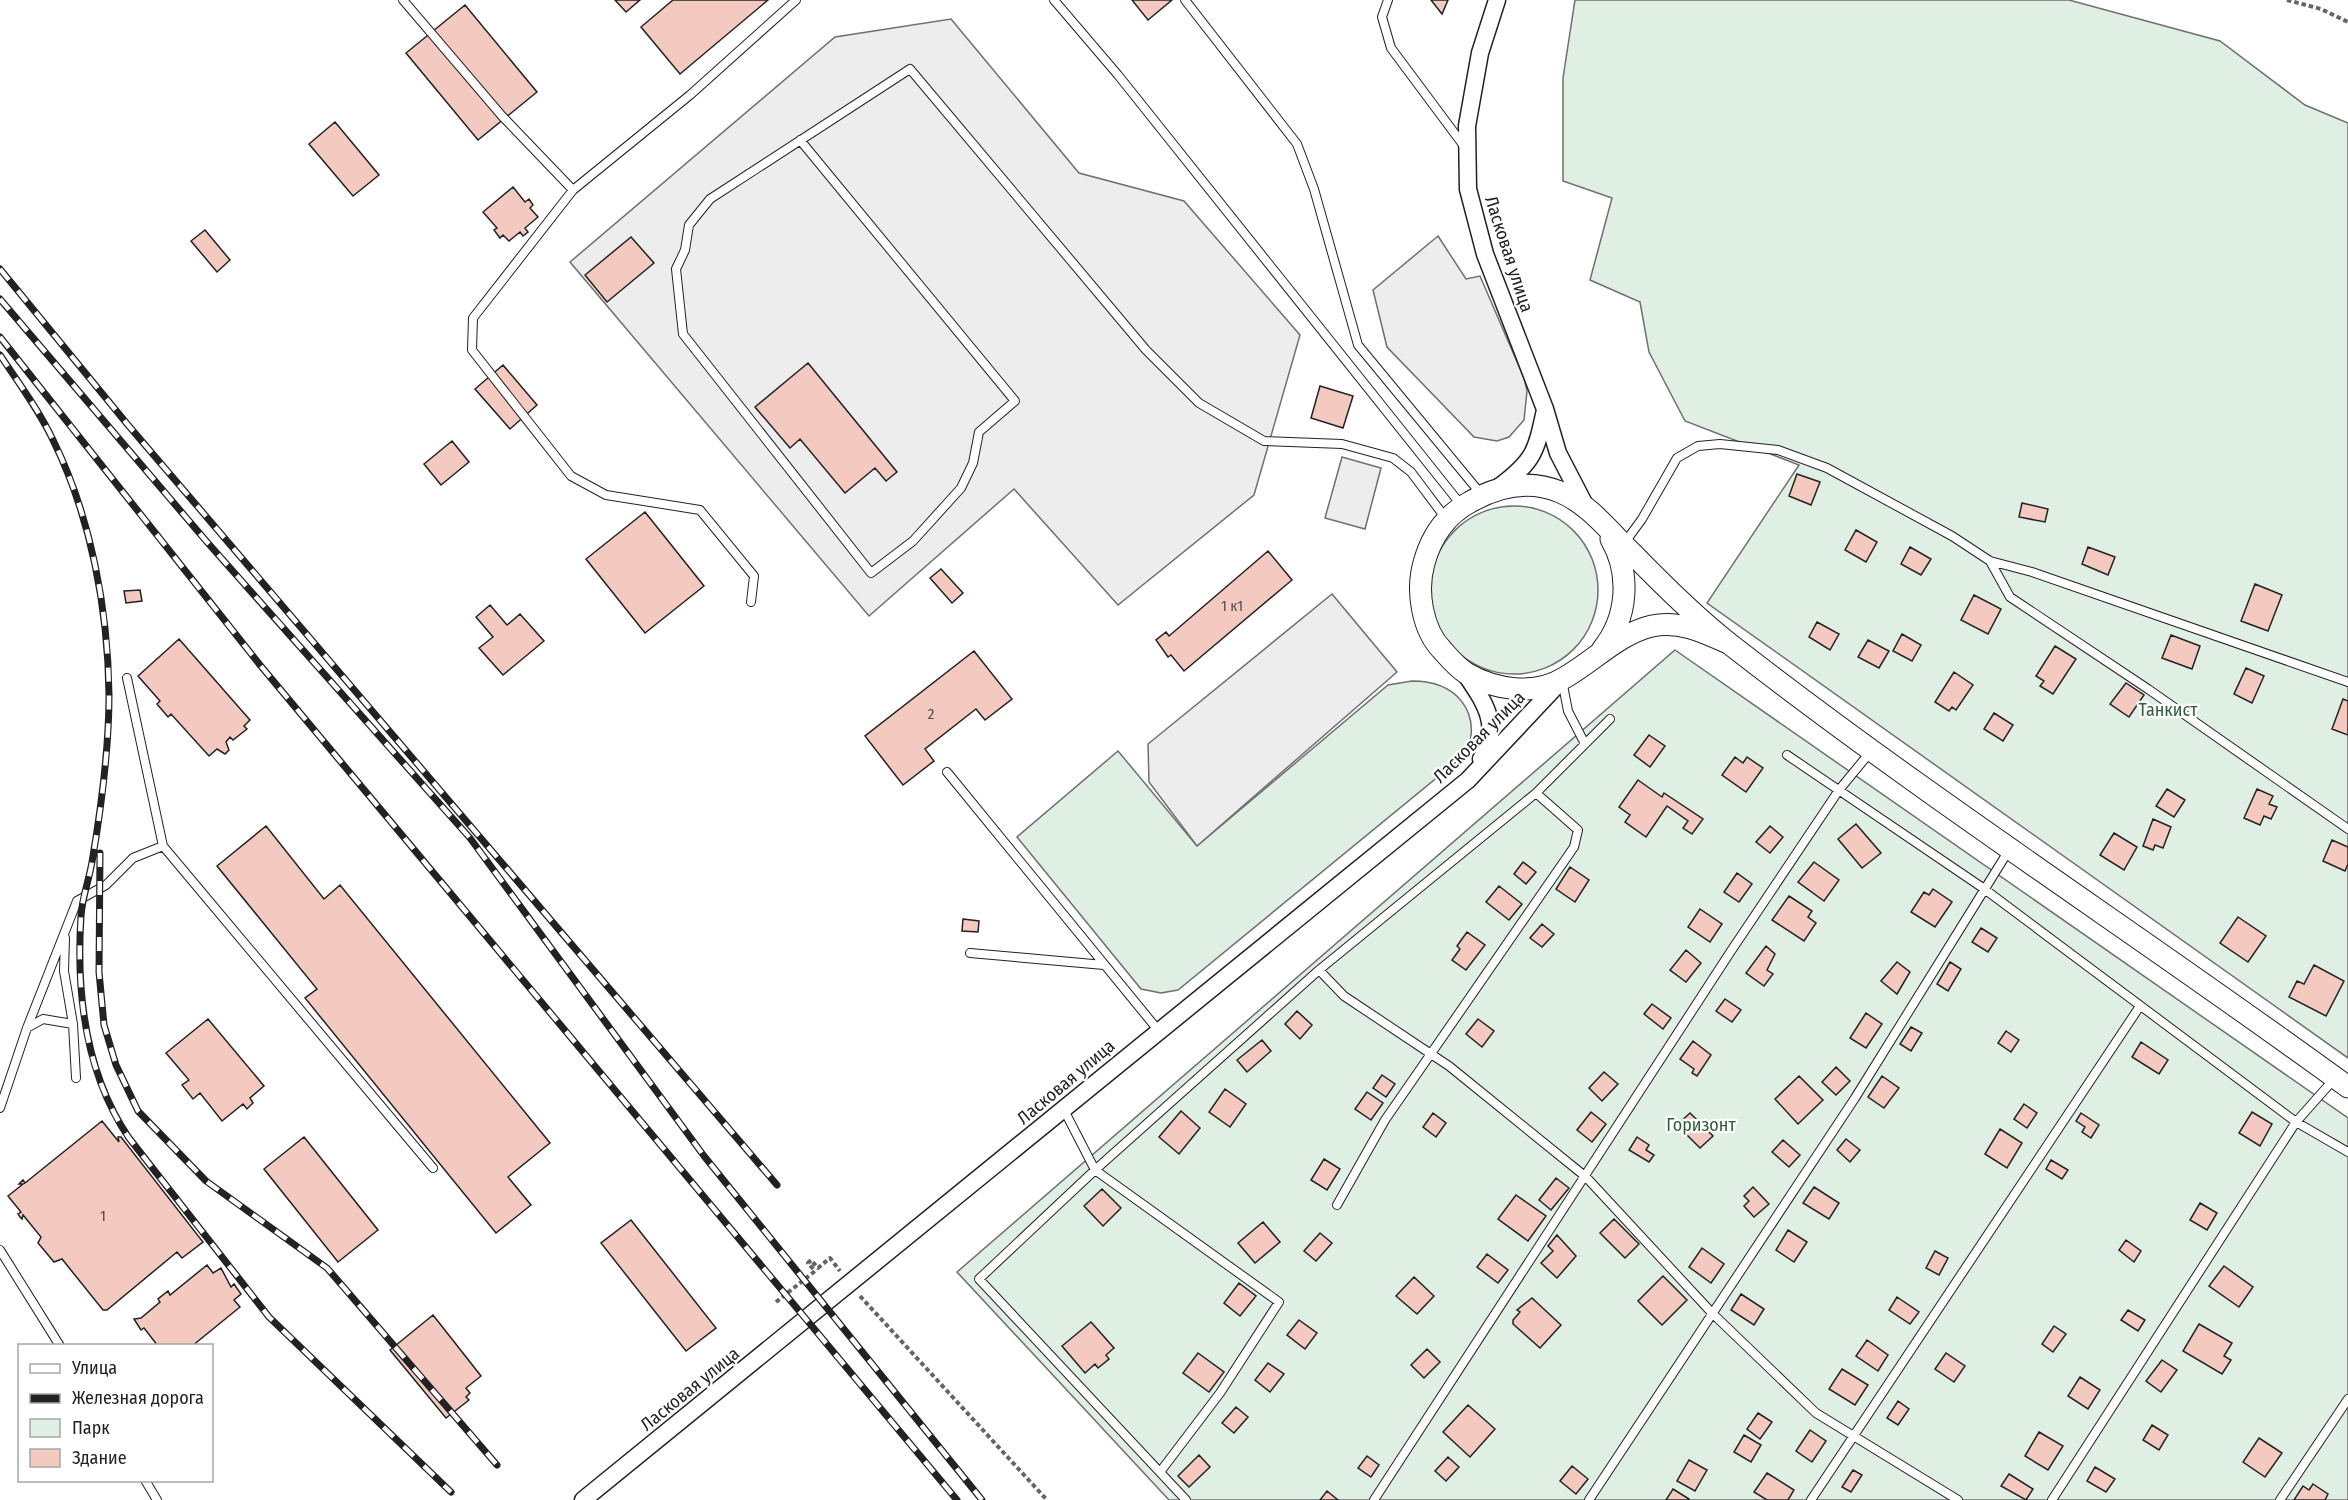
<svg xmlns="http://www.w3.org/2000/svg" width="2348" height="1500" font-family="'Fira Sans Condensed',sans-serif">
<rect width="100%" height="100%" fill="#fff"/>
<!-- green -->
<path fill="#e0efe3" stroke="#6f6f6f" stroke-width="1.5" d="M1575 0H2069L2220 41 2305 105 2348 123V1058L1707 603 1799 465 1685 421 1649 352 1640 302 1590 280 1612 198 1563 181V78Z
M1430 590a84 84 0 1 1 168 0a84 84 0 1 1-168 0Z
M1675 650 2348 1118V1500H1169L957 1272Z
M1412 681C1455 681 1482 710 1467 753L1178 990 1161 993 1141 989 1017 837 1118 751 1197 846 1388 685Z"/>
<!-- parking -->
<path fill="#ededed" stroke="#6f6f6f" stroke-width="1.5" d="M951 19 1079 173 1184 201 1300 335 1254 495 1118 605 1014 489 869 616 570 262 835 37Z
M1438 236 1466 279 1480 276 1524 378 1527 391 1524 420 1509 437 1497 441 1474 437 1387 347 1373 290Z
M1342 457 1381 468 1365 529 1325 518Z
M1332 594 1397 672 1197 846 1149 782 1148 744Z"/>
<!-- building -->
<path fill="#f3c9c0" stroke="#222" stroke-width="1.5" d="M615 0H640L626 12Z
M673 0H768L680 74 641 27Z
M1132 0H1172L1148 20Z
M1431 0H1448L1442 14Z
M465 5 537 92 478 140 406 53Z
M335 122 379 175 353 196 309 144Z
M513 187 525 202 529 199 533 205 530 208 538 217 525 228 528 232 523 236 520 232 509 241 503 235 500 238 494 230 497 228 483 212Z
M205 230 230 260 217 272 191 241Z
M631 237 654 263 607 302 585 275Z
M808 363 897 472 886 481 875 468 845 493 800 439 790 448 755 407Z
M503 365 537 405 510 429 475 389Z
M1320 386 1353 396 1343 428 1311 418Z
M452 441 469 462 441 485 424 464Z
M1797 474 1820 482 1811 505 1789 496Z
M2022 503 2048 509 2045 522 2019 517Z
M645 512 704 586 645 633 586 559Z
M1856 530 1877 542 1866 562 1845 550Z
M1910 547 1931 559 1921 575 1901 564Z
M2088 547 2115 557 2108 575 2082 564Z
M1268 551 1292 580 1184 671 1171 655 1168 657 1156 640 1166 632 1169 636Z
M941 569 963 593 952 603 930 578Z
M2255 584 2282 595 2268 631 2241 621Z
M140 590 142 601 126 603 124 591Z
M1974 595 2001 609 1988 634 1961 620Z
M490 605 507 625 520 614 544 641 503 675 479 648 493 637 476 617Z
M1817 622 1839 634 1830 650 1809 637Z
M1902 634 1921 645 1912 661 1893 651Z
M2171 635 2200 646 2192 669 2162 658Z
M179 639 250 720 244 726 247 729 233 740 230 737 226 742 229 750 225 754 217 749 209 756 171 714 168 717 157 704 160 701 138 676Z
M1868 640 1889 651 1879 668 1858 657Z
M2055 646 2076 659 2053 694 2040 686 2044 681 2036 676Z
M974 651 1012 699 985 720 976 709 925 749 934 761 903 785 865 736Z
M2246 668 2264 676 2252 703 2234 694Z
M1954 672 1973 685 1956 710 1952 707 1949 711 1935 702Z
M2126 683 2144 695 2129 717 2110 704Z
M2343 699 2348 701V735L2332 729Z
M1994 713 2013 725 2003 741 1984 729Z
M1649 735 1665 746 1650 767 1634 755Z
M1735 757 1743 763 1747 757 1763 768 1746 792 1722 775Z
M1638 780 1662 797 1664 793 1703 819 1692 834 1683 828 1688 821 1667 806 1646 837 1625 822 1630 815 1619 807Z
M2167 789 2185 800 2174 817 2156 806Z
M2257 789 2273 796 2269 804 2277 807 2271 819 2264 816 2260 825 2244 818Z
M2153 819 2171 827 2163 848 2155 845 2153 850 2143 846Z
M1856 824 1881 853 1862 868 1838 839Z
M266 826 324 899 340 885 550 1143 508 1177 531 1205 496 1233 305 998 317 989 217 866Z
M1770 826 1783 837 1770 853 1756 842Z
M2114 833 2137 847 2124 870 2100 855Z
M2332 840 2348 847V864L2345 871 2323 861Z
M1523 862 1536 872 1526 884 1514 874Z
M1814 862 1839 880 1824 901 1798 882Z
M1570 867 1589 880 1575 902 1556 889Z
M1737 873 1752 884 1739 902 1724 892Z
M1499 886 1522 904 1509 920 1486 902Z
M1933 889 1952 902 1935 927 1911 912 1924 892 1929 895Z
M1789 896 1812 911 1808 917 1816 923 1804 941 1772 920Z
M1700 909 1722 924 1710 942 1688 927Z
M2238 917 2266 936 2248 962 2220 943Z
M963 919 979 921 978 932 962 931Z
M1542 924 1554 934 1542 947 1530 938Z
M1981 928 1997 938 1988 952 1972 942Z
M1467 932 1485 945 1466 970 1452 960 1460 949 1457 946Z
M1766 946 1775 954 1767 970 1773 974 1764 986 1746 973Z
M1686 950 1701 963 1686 982 1670 970Z
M1897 962 1910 972 1897 994 1881 981Z
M1950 962 1961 969 1948 991 1937 984Z
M2314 965 2344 981 2326 1016 2289 997 2297 981 2304 984Z
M1725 999 1741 1010 1732 1022 1716 1011Z
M1652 1004 1671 1018 1663 1029 1644 1014Z
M1297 1011 1312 1025 1300 1039 1285 1024Z
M1866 1013 1882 1024 1866 1048 1850 1038Z
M208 1019 264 1086 250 1098 253 1103 247 1109 243 1104 222 1121 200 1093 193 1099 182 1085 189 1080 166 1053Z
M1478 1019 1494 1031 1482 1047 1466 1034Z
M1911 1027 1922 1033 1911 1051 1900 1044Z
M2006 1031 2019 1040 2011 1052 1998 1043Z
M1262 1040 1271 1051 1247 1072 1237 1060Z
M1693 1041 1711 1055 1697 1076 1692 1073 1694 1069 1680 1059Z
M2141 1042 2168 1060 2159 1074 2132 1057Z
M1836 1067 1850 1081 1836 1095 1822 1082Z
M1604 1072 1618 1084 1602 1101 1589 1088Z
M1382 1075 1395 1084 1386 1097 1373 1088Z
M1799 1076 1823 1100 1798 1124 1775 1099Z
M1882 1076 1899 1088 1884 1108 1868 1097Z
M1225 1089 1246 1104 1230 1127 1209 1112Z
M1367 1092 1383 1103 1371 1120 1355 1109Z
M2024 1104 2037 1113 2027 1128 2014 1119Z
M1181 1111 1200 1128 1179 1154 1159 1137Z
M1591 1112 1606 1124 1592 1142 1577 1130Z
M2252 1112 2272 1124 2260 1146 2239 1133Z
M1433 1113 1446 1123 1436 1137 1423 1127Z
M1690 1113 1713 1136 1700 1148 1677 1125Z
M2081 1113 2099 1125 2091 1138 2082 1132 2085 1127 2076 1121Z
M102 1121 119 1142 118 1137H121L203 1242 182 1258 177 1252 107 1310H103L62 1259 54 1262 38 1243 41 1237 23 1215 22 1219 20 1217 18 1214 21 1212 8 1196 23 1184H19L23 1180 25 1183Z
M2000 1129 2022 1143 2007 1168 1985 1154Z
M304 1137 378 1230 338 1262 264 1169Z
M1637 1137 1649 1145 1646 1150 1654 1155 1649 1162 1629 1150Z
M1846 1139 1860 1150 1850 1162 1837 1150Z
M1783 1140 1800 1155 1789 1167 1772 1152Z
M1324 1159 1340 1169 1327 1190 1311 1180Z
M2051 1160 2068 1170 2062 1179 2046 1169Z
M1556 1178 1569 1188 1551 1210 1539 1200Z
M1753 1187 1769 1204 1754 1217 1744 1206 1749 1201 1744 1196Z
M1814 1187 1839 1203 1829 1219 1803 1203Z
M1102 1189 1121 1208 1103 1226 1084 1206Z
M1516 1195 1546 1216 1528 1241 1498 1219Z
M2200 1203 2217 1213 2207 1230 2190 1220Z
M1614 1219 1639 1244 1625 1258 1600 1233Z
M631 1220 716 1328 686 1351 601 1243Z
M1263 1222 1280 1242 1255 1263 1238 1243Z
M1788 1230 1807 1242 1794 1262 1776 1250Z
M1320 1233 1332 1243 1316 1261 1304 1251Z
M1557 1235 1576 1256 1557 1278 1541 1263 1553 1251 1548 1246Z
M2126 1240 2141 1251 2134 1262 2119 1250Z
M1702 1248 1724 1264 1711 1283 1689 1267Z
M1935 1251 1948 1258 1939 1275 1926 1268Z
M1487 1254 1508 1270 1498 1283 1477 1267Z
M207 1265 213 1273 221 1268 231 1287 234 1284 241 1294 234 1300 240 1307 192 1346H158L144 1328 141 1330 134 1319 141 1318 160 1302 158 1299 168 1291 170 1295Z
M2224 1266 2253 1287 2239 1307 2209 1286Z
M1663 1276 1687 1300 1662 1325 1638 1301Z
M1414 1277 1434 1296 1417 1314 1396 1296Z
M1239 1283 1256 1296 1240 1316 1224 1303Z
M1741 1294 1764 1309 1754 1325 1731 1310Z
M1897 1297 1919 1312 1910 1324 1889 1310Z
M1532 1298 1561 1325 1540 1348 1513 1324V1320L1520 1312 1517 1310Z
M2128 1310 2145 1320 2138 1331 2121 1320Z
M433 1315 481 1376 466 1388 470 1393 466 1397 469 1400 446 1418 390 1350Z
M1299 1320 1317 1333 1305 1349 1287 1335Z
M1091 1322 1114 1348 1106 1355 1109 1359 1098 1368 1095 1364 1085 1373 1062 1346Z
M2199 1324 2232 1343 2224 1356 2231 1360 2222 1374 2183 1351Z
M2054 1326 2066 1334 2053 1352 2042 1344Z
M1867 1340 1888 1355 1878 1371 1856 1356Z
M1427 1349 1440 1362 1424 1378 1411 1365Z
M1198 1353 1224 1372 1209 1392 1183 1373Z
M1946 1353 1965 1366 1954 1382 1935 1369Z
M2162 1360 2177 1370 2161 1392 2146 1381Z
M1268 1363 1284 1374 1270 1392 1255 1380Z
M1842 1369 1868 1385 1855 1405 1829 1389Z
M2080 1377 2100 1390 2088 1409 2068 1396Z
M1898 1401 1909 1409 1898 1425 1887 1418Z
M1468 1405 1495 1429 1470 1457 1443 1432Z
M1236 1407 1248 1417 1234 1433 1222 1423Z
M1758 1413 1772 1422 1760 1439 1747 1429Z
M2152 1425 2168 1435 2159 1450 2143 1440Z
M1810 1430 1826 1441 1812 1462 1796 1451Z
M2039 1432 2063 1446 2048 1470 2025 1456Z
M1744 1435 1761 1445 1751 1462 1734 1452Z
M2259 1438 2282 1453 2265 1477 2243 1462Z
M1199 1455 1210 1467 1189 1487 1178 1476Z
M1367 1456 1379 1465 1371 1477 1358 1468Z
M1448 1457 1459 1467 1446 1481 1435 1471Z
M1689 1460 1707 1470 1695 1491 1677 1481Z
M1572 1466 1588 1479 1576 1494 1560 1481Z
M2095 1467 2115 1479 2106 1492 2087 1481Z
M1853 1470 1862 1475 1851 1492 1842 1487Z
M1767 1473 1794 1490 1788 1500H1767L1754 1492Z
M2009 1474 2033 1489 2026 1500 2001 1486Z
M2313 1484 2328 1494 2325 1500H2294L2303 1486 2309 1490Z
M1673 1489 1689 1499V1500H1666Z
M1327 1491 1338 1500H1320Z"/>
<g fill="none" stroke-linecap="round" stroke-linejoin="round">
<!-- service casing -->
<g stroke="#222" stroke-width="10">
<path id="service" d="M403 0 502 116 573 190
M1054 0 1118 75 1462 506
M1185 0 1297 144 1314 189 1358 345 1481 494
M1388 0 1382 17 1391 48 1464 146
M800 140 1015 401 979 432 973 463 961 488 913 541 871 573 683 334 676 269 685 250 689 225 710 199 910 69 1146 350 1199 403 1264 441 1342 444 1393 458 1411 472 1447 520
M1623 545 1642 519 1677 458 1698 446 1720 444 1778 450 1827 468 1952 536 1990 561 2032 572 2348 682
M1990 561 2010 597 2148 689 2348 829
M751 602 754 576 700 510 606 495 571 476 472 350 473 318 573 190 690 95 796 0
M127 678 163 846 433 1168
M1562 680 1568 711 1585 744
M1787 755 1983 888 2296 1122 2348 1152
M947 772 1158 1030
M65 938 64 971 73 1024 76 1078
M970 953 1104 965
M1319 970 1344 996 1449 1066 1586 1177 1712 1313 1816 1413 1958 1500
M27 1028 43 1019 73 1024
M0 1108 27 1028 77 901 106 885 133 858 163 846
M1064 1110 1095 1170 1279 1302 1220 1393 1160 1472
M1337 1205 1385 1120 1574 847 1578 830 1536 793
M0 1250 60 1346
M145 1480 157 1500
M1186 1500 979 1279 1095 1170 1319 970 1536 793 1610 719
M1374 1500 1731 951 1839 790 1872 750
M1589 1500 1855 1098 2009 850
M1811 1500 2140 1006
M2052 1500 2296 1122 2335 1078
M2280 1500 2348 1399"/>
</g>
<!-- minor casing -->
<g stroke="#222" stroke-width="19">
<path id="minor" d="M1497 0 1480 53 1467 126 1468 189 1485 254 1545 409 1558 453 1586 507
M1499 487C1534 461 1536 452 1545 410
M1464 672C1483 700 1503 726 1481 759
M583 1500 1468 780 1561 681"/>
</g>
<!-- tertiary casing -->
<g stroke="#222" stroke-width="23">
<path id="tertiary" d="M1728 643C1704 632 1679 620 1652 626 1618 634 1594 661 1564 678 1535 696 1495 690 1466 673 1458 668 1450 659 1443 651 1422 630 1416 591 1424 563 1431 537 1446 515 1470 502 1498 486 1529 479 1560 492 1589 504 1610 532 1632 553 1663 585 1695 617 1731 645 1930 800 2144 938 2348 1087
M1602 650C1628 618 1631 574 1611 539"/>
</g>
<!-- path -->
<path stroke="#646464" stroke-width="4" stroke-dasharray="4.5 3" stroke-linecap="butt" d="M2287 0 2321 9 2348 22
M860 1296 1047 1500
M776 1302 815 1271 808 1263 811 1260 818 1268 830 1258 840 1271"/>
<!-- service -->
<use href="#service" stroke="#fff" stroke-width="8"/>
<!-- minor -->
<use href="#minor" stroke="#fff" stroke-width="16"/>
<!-- tertiary -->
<use href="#tertiary" stroke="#fff" stroke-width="21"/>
<!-- rail casing -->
<g stroke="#222" stroke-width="7">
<path id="rail" d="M0 269 128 425 777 1185
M0 299 207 542 470 838 704 1156 982 1500
M0 337 260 665 957 1500
M0 355C18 382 39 410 53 440 91 517 108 609 109 695 109 750 101 809 92 862 89 880 82 898 81 916 76 993 85 1073 129 1138L269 1317 451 1492
M100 853 99 972 104 1025 116 1065 138 1111 206 1181 327 1268 497 1465"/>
</g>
<!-- rail -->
<use href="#rail" stroke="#fff" stroke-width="4.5" stroke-dasharray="14" stroke-linecap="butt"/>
</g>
<g text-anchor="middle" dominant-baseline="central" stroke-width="4.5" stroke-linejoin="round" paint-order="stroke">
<!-- number labels -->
<g font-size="15" fill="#564c4a">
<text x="1232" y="606">1 к1</text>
<text x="931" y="714">2</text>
<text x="103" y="1216">1</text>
</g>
<!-- street labels -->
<g font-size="18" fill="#222" stroke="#fff">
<text transform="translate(1509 254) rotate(72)">Ласковая улица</text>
<text transform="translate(1479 737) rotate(-45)">Ласковая улица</text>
<text transform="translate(1066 1082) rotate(-40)">Ласковая улица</text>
<text transform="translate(690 1389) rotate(-39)">Ласковая улица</text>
</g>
<!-- park labels -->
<g font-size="18" fill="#2f5e38" stroke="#fff">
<text x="2168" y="710">Танкист</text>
<text x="1701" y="1125">Горизонт</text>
</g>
</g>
<!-- legend -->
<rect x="18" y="1344" width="195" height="138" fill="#ffffff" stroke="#a7a7a7" stroke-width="1.5"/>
<rect x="30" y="1364" width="30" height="9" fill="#ffffff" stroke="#a7a7a7" stroke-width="1.5"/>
<text x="72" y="1374" font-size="18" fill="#222222">Улица</text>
<rect x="30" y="1394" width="30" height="9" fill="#222222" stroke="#a7a7a7" stroke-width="1.5"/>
<text x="72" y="1404" font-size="18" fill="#222222">Железная дорога</text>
<rect x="30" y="1419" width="30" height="18" fill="#e0efe3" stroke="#a7a7a7" stroke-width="1.5"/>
<text x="72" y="1434" font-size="18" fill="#222222">Парк</text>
<rect x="30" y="1449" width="30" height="18" fill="#f3c9c0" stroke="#a7a7a7" stroke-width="1.5"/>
<text x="72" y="1464" font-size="18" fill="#222222">Здание</text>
</svg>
